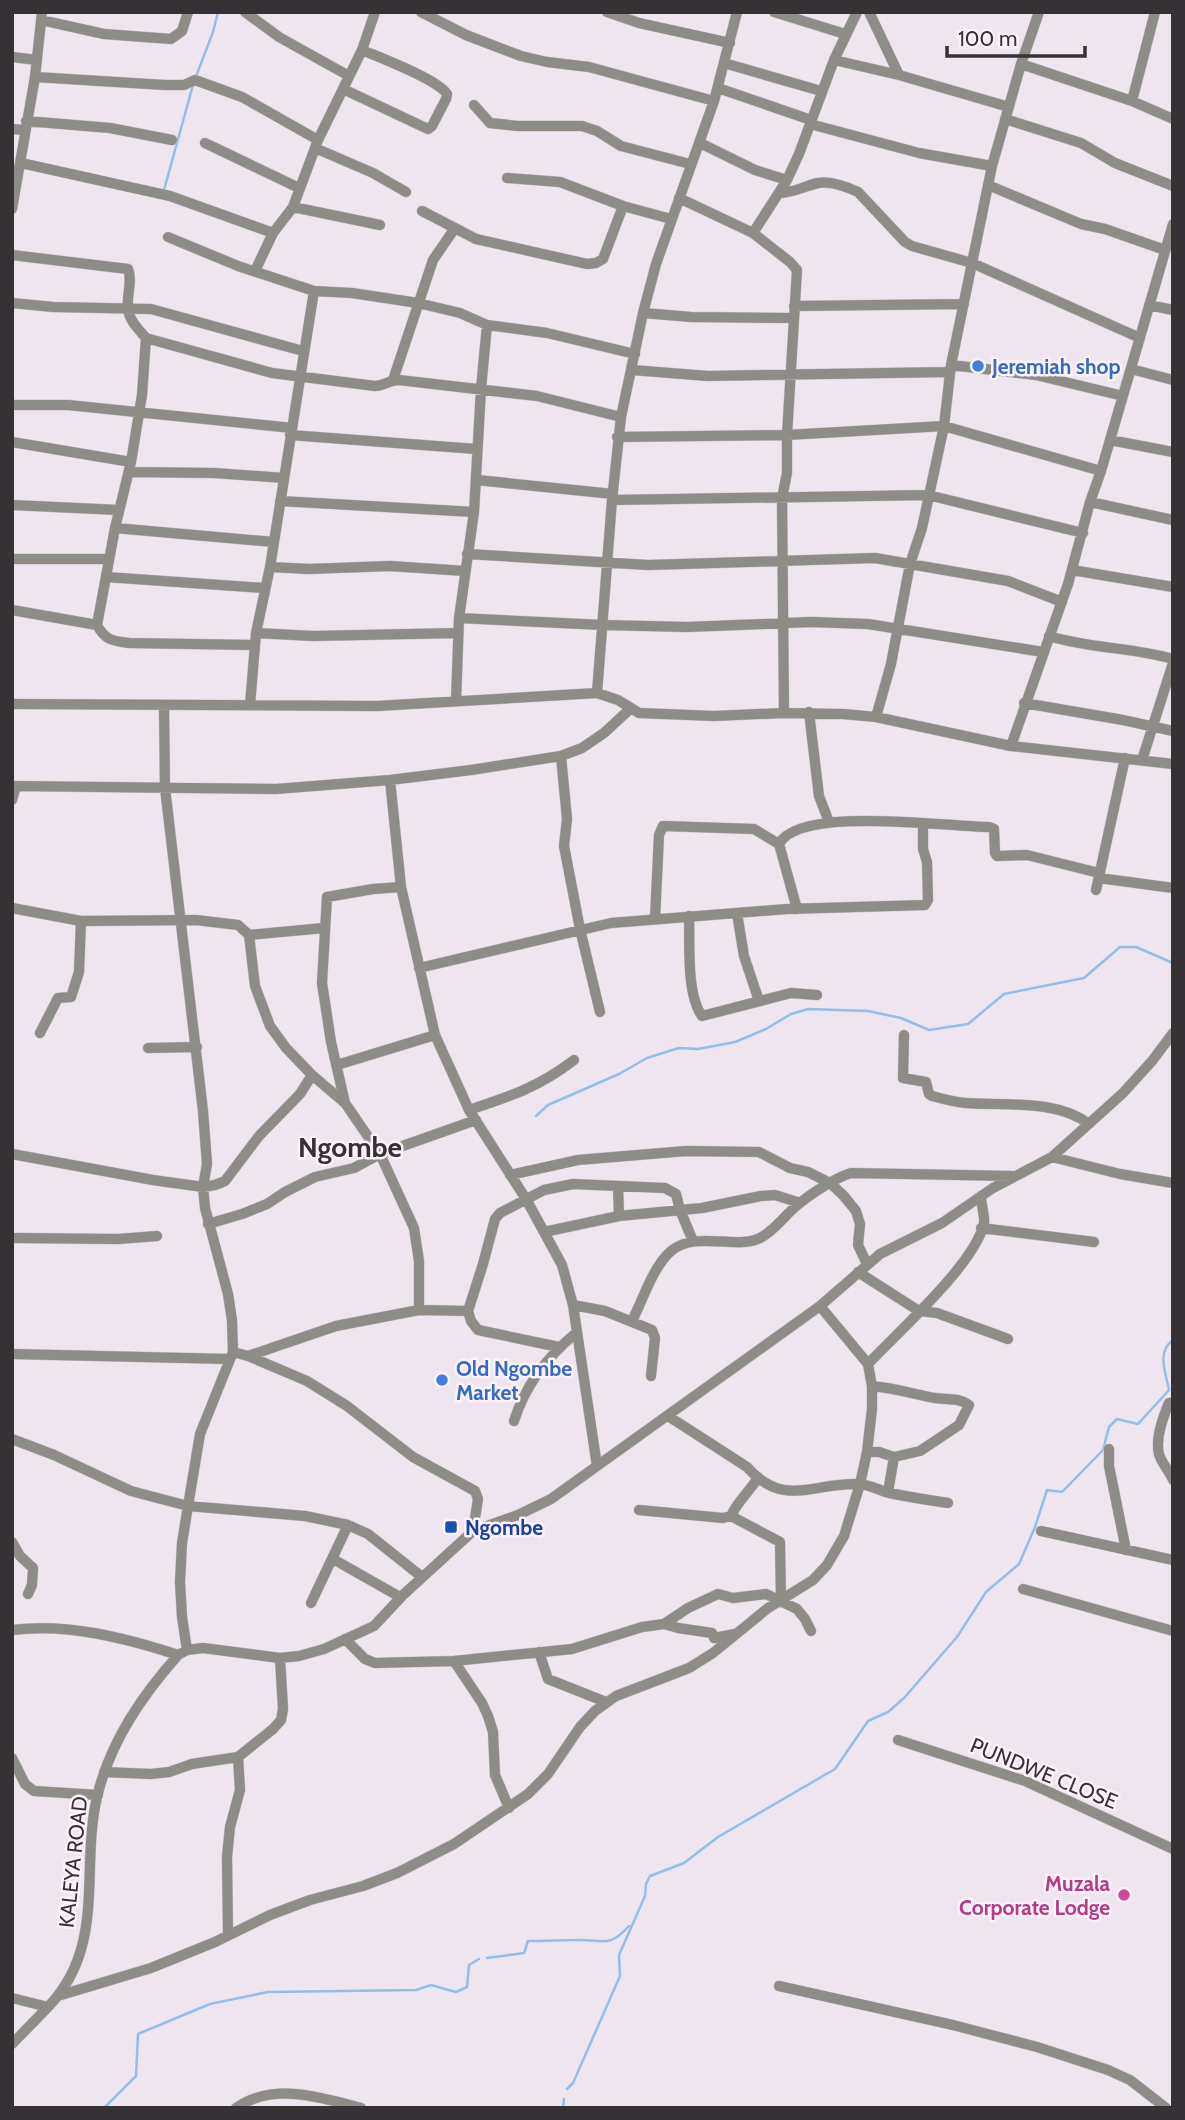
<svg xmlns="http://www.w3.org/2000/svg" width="1185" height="2120" font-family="Cabin,sans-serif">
<rect width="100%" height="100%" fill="#efe5ee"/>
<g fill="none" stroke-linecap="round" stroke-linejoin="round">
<!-- stream -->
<path stroke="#93bee8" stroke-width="2.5" d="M195 79 213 32 218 12
M164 190 193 85
M536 1116 548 1105 619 1074 647 1058 679 1048 698 1049 735 1042 766 1029 791 1014 808 1009 868 1011 901 1018 929 1030 968 1024 1004 994 1084 978 1120 947H1136L1173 963
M487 1958 524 1953 528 1941C545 1941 562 1940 579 1940 605 1940 609 1948 629 1926
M567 2089 573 2083 620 1976 619 1955 645 1896 646 1884 650 1876 684 1863 718 1837 835 1769 868 1721 888 1712 904 1698 957 1637 986 1592 1019 1564 1035 1527 1047 1490 1062 1492 1103 1450 1109 1427 1117 1419 1138 1424 1169 1390C1166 1373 1156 1352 1173 1340
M104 2108 136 2076 138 2034 210 2004 268 1992 416 1990 431 1985 456 1992 467 1987 469 1965 479 1959
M563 2108 564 2099"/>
<!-- street casing -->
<g stroke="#cac1c9" stroke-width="11">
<path id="street" d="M245 12 279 37 349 76
M421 12 466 35 521 56 547 62 589 67 714 101
M607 12 639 23 730 43
M774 12 845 34
M869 12 899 75 1009 107
M41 20 104 34 171 39 182 31 188 12
M12 57 37 60
M834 60 899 75
M724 63 821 91
M1021 64 1132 101 1173 119
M35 77 165 85H184L195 80 242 97 318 140
M718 88 811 120
M343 89 428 129 432 126 446 99 447 94C437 79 381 58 362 50
M1132 101 1155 12
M474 105 490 123 518 126H582L597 131 621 146 690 164
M1005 119 1081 143 1115 163 1173 186
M26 121 110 128 172 140
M810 124 919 153 992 166
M12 129 25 130
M205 143 299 188
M700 143 755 170 787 180
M315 148 373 173 406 192
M21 163 170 196 273 233
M507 178 560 182 623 206 671 219
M988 185 1081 224 1105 229 1165 250
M779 193C794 193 804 186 818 183 830 181 847 187 858 192L905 242 912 246 972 263 1140 338
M679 198 753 233 790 262 797 270 787 435V473L782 498 784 713
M293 207 380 225
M12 209 35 77 42 12
M422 211 476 239 587 264 596 263 603 259 623 206
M753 233 787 180 799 154 834 60 857 12
M168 237 238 266 314 291 352 293 418 303 460 313 487 325 547 333 635 354
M12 255 128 269C133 282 126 296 128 309 129 320 139 330 146 338L272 373 375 386C384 386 389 380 399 380L537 396 621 417
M255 271 273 233 293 207 318 140 362 50 375 12
M12 303 53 307 151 309 303 351
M1149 305 1173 310
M794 306 964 304
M643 313 691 317 793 318
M951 365 1036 375 1123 396
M1131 369 1173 380
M632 370 708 376 949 372
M393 380 433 260 455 228
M12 405H68L292 428
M290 435 476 449
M617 437 787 435 944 426 1101 471
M1110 440 1173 452
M12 442 131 462 115 528 97 625C105 640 112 641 129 643L254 645
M131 462 142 395 146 338
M129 472 214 473 284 478
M477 480 613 494
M612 500 928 495 1083 533
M280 501 474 512
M1090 502 1173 520
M12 505 119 510
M115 528 274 542
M467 554 648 565 875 558 1008 581 1062 602
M12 559H109
M270 567 309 569 390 566 465 571
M1072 570 1173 587
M106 577 264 588
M12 610 97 625
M459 618 603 625 687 627 811 622 868 624 1043 652
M256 633 313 636 458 633
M1049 636C1091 649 1131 647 1173 659
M597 693 612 500 621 417 643 313 656 264 714 101 737 12
M456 701 459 618 474 512 481 389 487 325
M1024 703 1123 720 1173 731
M12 704 377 706 597 693 618 700 639 713 714 716 784 713 843 714 876 717 1011 746 1173 764
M250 705 256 633 270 567 314 291
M164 706 165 788 203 1111 207 1164 203 1187 205 1208 228 1294 232 1320 233 1352 200 1434 188 1506 182 1543 180 1582 182 1617 187 1650
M809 712 819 796 829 822
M876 717 891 664 910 564 922 528 944 426 951 365 992 166 1021 64 1039 12
M1011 746 1068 584 1090 502 1101 471 1173 224
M561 756 567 819 564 846 580 929 600 1012
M1142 760 1173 663
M390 780 401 887 435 1035 469 1110 526 1199 562 1265 573 1305 597 1466
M12 786 276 789 390 780 471 770 561 756 582 748 604 733 630 709
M12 800 16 786
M1099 878 1173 888
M1096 890 1125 758
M12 908 81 921 196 920 238 925 249 935 255 986 270 1026 286 1048 312 1075 345 1103
M797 909 779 844C800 805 948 827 989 827L994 829 995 853 997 856 1027 855 1099 873
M737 913 744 956 759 1001
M689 916C690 943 686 994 702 1016L791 993 817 995
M655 919 659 835 663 826 754 829 779 844
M249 935 324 928
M419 968 611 923 787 909 925 905 928 900 927 862 923 849V823
M40 1033 58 998 71 997 79 972 81 921
M904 1035 903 1078 926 1082 929 1094 932 1096C943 1099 954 1102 965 1103 1004 1106 1056 1099 1089 1124
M148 1048 197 1047
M337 1065 435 1035
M469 1110C511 1096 539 1087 574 1060
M12 1154 153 1180 203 1187 215 1185 225 1181 259 1136 300 1094 312 1075
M1052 1157 1120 1174 1173 1183
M510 1175 578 1160 686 1151 759 1152 790 1168 808 1172 830 1183 843 1195 856 1211 860 1224 858 1245 867 1264
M618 1187 619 1216
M208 1224 242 1214 267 1204 285 1192 315 1177 354 1168 380 1154 476 1120
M981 1228 1094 1242
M544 1232 619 1216 702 1208 761 1196 775 1195 800 1203
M12 1238 118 1239 157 1236
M858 1272 919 1311 937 1313 1008 1339
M573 1305 605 1311 652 1330 655 1338 651 1376
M419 1310 468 1311 471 1321 478 1330 559 1347
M468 1311 483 1264 495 1219 500 1213 544 1190 573 1184 665 1188 676 1194 680 1210 693 1241
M632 1321C643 1300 652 1268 671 1251 696 1230 738 1250 760 1238 776 1230 786 1213 800 1203 812 1193 837 1177 851 1173L1013 1176
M233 1352 248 1356 336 1326 419 1310V1261L414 1228 380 1154 345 1103 331 1042 322 983 327 897 373 889 401 887
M12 1354 229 1359
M248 1356 307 1381 347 1406 413 1457 475 1491 478 1499 473 1531
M868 1364C897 1333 976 1263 984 1223 985 1216 981 1205 981 1196
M1173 1402 1169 1403C1163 1417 1155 1438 1159 1454 1161 1463 1170 1471 1173 1480
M668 1416 747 1467C784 1509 814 1482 858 1484 868 1484 879 1490 889 1493 909 1497 928 1500 948 1503
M514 1421C525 1386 548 1356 576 1333
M12 1439 54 1455 131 1491 188 1506 305 1516 348 1525 368 1534 422 1577
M1109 1449V1466L1126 1550
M867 1452H879L894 1457 920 1451 959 1425 969 1405C958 1397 947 1400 935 1398 914 1394 894 1388 872 1386
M888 1492 894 1457
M639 1510 723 1518 731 1516C737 1502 749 1492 757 1479
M731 1516 780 1542 781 1601
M1041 1531 1173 1560
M12 1542 20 1556 33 1568 32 1585 28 1594
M333 1559 400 1597
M1023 1589 1173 1631
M311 1603 348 1525
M664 1624 678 1628 712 1633 714 1638 735 1634
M12 1630C68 1623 126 1638 178 1655
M345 1639 365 1659 375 1663 454 1661 482 1703 488 1716 493 1732 495 1775 509 1808
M539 1652 548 1679 606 1702
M454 1661 572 1649 642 1627 664 1624 688 1608 718 1594 733 1598 766 1594 797 1609 805 1619 811 1631
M898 1740 1025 1781 1173 1849
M12 1758 25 1784 34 1791 98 1795
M104 1772 151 1774 169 1772 192 1764 238 1757 273 1729 281 1720 283 1709 280 1658
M228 1934 227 1857 230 1827 240 1790 238 1757
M779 1986 953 2025 1037 2047 1108 2070 1130 2080 1166 2108
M61 1995 151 1968 215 1942 270 1915 310 1900 363 1886 397 1873 454 1844 528 1794 548 1774 580 1727 595 1711 616 1696 689 1668 713 1653 768 1608 813 1580 827 1565 844 1536 860 1484 867 1452 872 1409V1386L868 1364 820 1306
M12 1998 48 2007C108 1945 79 1867 98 1793 112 1739 142 1696 178 1655L187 1650 203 1648 280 1658 299 1656 324 1649 374 1626 403 1595 473 1531 518 1515 551 1499 820 1306 880 1254 942 1223 993 1188 1052 1157 1123 1093 1152 1061 1173 1033
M12 2044 48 2007
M236 2108C273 2082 321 2097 361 2108"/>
</g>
<!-- street -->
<use href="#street" stroke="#8e8c87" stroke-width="10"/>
</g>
<!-- markers -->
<g fill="#3f7fe0" stroke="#fdf2fc" stroke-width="2.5">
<circle cx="978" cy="366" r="7"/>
<circle cx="442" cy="1380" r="7"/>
</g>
<rect fill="#1a4fb4" stroke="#fdf2fc" stroke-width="2.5" x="444" y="1520" width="14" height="14" rx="3.5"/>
<circle fill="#d1479c" stroke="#fdf2fc" stroke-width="2.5" cx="1124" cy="1895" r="7"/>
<g text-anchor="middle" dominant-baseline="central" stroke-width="5" stroke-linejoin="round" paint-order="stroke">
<!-- shop labels -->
<g font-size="21" font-weight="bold" fill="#366cbe" stroke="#fdf2fc" text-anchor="start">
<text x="992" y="366">Jeremiah shop</text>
<text x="456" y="1368">Old Ngombe<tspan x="456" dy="24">Market</tspan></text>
</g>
<!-- transit labels -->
<g font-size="21" font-weight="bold" fill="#164399" stroke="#fdf2fc" text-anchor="start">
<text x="465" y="1527">Ngombe</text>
</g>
<!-- street labels -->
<g font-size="21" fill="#353135" stroke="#fdf2fc">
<text transform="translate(1044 1773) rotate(22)">PUNDWE CLOSE</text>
<text transform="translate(73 1862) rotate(-84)">KALEYA ROAD</text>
</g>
<!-- hotel labels -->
<g font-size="21" font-weight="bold" fill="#b23c85" stroke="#fdf2fc" text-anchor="end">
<text x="1110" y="1883">Muzala<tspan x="1110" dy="24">Corporate Lodge</tspan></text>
</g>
<!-- district labels -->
<g font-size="28" font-weight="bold" fill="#353135" stroke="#fdf2fc">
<text x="350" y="1147">Ngombe</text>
</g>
</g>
<!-- border -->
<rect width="1185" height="2120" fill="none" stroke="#353135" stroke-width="28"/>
<!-- scale -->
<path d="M947 46v10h138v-10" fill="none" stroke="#353135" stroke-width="3.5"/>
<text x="958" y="46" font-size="21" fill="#353135" stroke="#fdf2fc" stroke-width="5" paint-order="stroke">100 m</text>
</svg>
